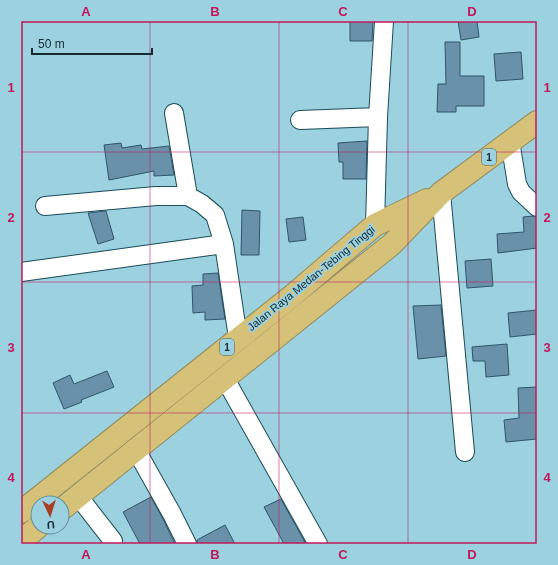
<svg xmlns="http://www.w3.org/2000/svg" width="558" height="565" font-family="Helvetica,sans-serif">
<rect width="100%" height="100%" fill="#9cd1df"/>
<!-- building -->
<path fill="#6992aa" stroke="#2e556c" d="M350 21H373L372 41H350Z
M458 21H477L479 37 461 40Z
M445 42H460V76H484V106H456V112H437L438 84H446Z
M521 52 523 79 496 81 494 54Z
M367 141 366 179H343V162H339L338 143Z
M121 143 122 148 141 145 142 149 169 146 174 175 154 176V171L109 180 104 145Z
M242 210 260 211 259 255H241Z
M106 211 114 239 98 244 88 213Z
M533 216 537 217V248L498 253 497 234 524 232 523 217Z
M303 217 306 240 289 242 286 219Z
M491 259 493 286 467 288 465 261Z
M218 273 225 319 205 320V312L193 313 192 286 203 285V274Z
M441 305 446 356 418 359 413 306Z
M537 310V334L510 337 508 313Z
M507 344 509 375 486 377 485 361H473L472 347Z
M107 371 114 387 81 400 82 402 64 409 53 383 70 375 74 384Z
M537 387V439L506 442 504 420 519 418 518 388Z
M151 497 163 519 175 544H140L123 512Z
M281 499 306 544H284L276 529 264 507Z
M225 525 235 544H197V540Z"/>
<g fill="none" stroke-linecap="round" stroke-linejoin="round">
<!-- street casing -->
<g stroke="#184d59" stroke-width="20">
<path id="street" d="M174 113 188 196
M300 120 378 117
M510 141 517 184 521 192 537 207
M441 193 465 452
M45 206 156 196H188L202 204 215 215 224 244 238 338
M375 225 378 117 384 21
M21 272 224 244
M224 377 318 544
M135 448 172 514 187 544
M78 496 113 541"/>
</g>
<!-- highway casing -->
<g stroke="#928d5f" stroke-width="24">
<path id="highway" d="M62 509 392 244 441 193 537 122
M21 512 292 296 375 225 427 200
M21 541 38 527"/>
</g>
<!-- street -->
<use href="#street" stroke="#fff" stroke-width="18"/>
<!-- highway -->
<use href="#highway" stroke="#d5c278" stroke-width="22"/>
</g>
<!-- grid -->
<path fill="none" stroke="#c2185b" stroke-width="1" stroke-opacity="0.55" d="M150 21V544M279 21V544M408 21V544M21 152H537M21 282H537M21 413H537"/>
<g text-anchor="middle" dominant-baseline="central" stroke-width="3.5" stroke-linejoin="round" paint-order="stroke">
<!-- shield labels -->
<g fill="#9cd1df" stroke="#3e5c64" stroke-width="1">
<rect x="482" y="149" width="14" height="16" rx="3"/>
<rect x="220" y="339" width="14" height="16" rx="3"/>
</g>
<g font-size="10" font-weight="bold" fill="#152a30">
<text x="489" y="157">1</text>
<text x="227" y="347">1</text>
</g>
<!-- street labels -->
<g font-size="11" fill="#152a30" stroke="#9cd1df">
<text transform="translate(311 278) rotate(-39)">Jalan Raya Medan-Tebing Tinggi</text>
</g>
</g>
<!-- border -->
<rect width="558" height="565" fill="none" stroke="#9cd1df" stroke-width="44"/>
<!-- north arrow -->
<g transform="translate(50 515) rotate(176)"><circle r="19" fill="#9cd1df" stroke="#668e99"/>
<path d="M0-3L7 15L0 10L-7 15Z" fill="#a83f24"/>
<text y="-6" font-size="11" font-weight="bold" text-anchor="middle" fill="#152a30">U</text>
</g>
<!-- scale -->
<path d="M32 48v6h120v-6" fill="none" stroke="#152a30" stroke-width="2"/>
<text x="38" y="48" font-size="12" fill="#152a30" stroke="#9cd1df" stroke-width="3" paint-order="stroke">50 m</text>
<rect x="22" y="22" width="514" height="521" fill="none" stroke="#c2185b" stroke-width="1.5"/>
<g font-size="13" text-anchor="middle" font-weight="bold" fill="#c2185b">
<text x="86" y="16">A</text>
<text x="215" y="16">B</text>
<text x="343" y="16">C</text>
<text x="472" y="16">D</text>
<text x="11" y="92">1</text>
<text x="547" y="92">1</text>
<text x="11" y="222">2</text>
<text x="547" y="222">2</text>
<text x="11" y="352">3</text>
<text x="547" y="352">3</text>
<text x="11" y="482">4</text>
<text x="547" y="482">4</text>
<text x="86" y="559">A</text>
<text x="215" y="559">B</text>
<text x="343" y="559">C</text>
<text x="472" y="559">D</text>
</g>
</svg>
